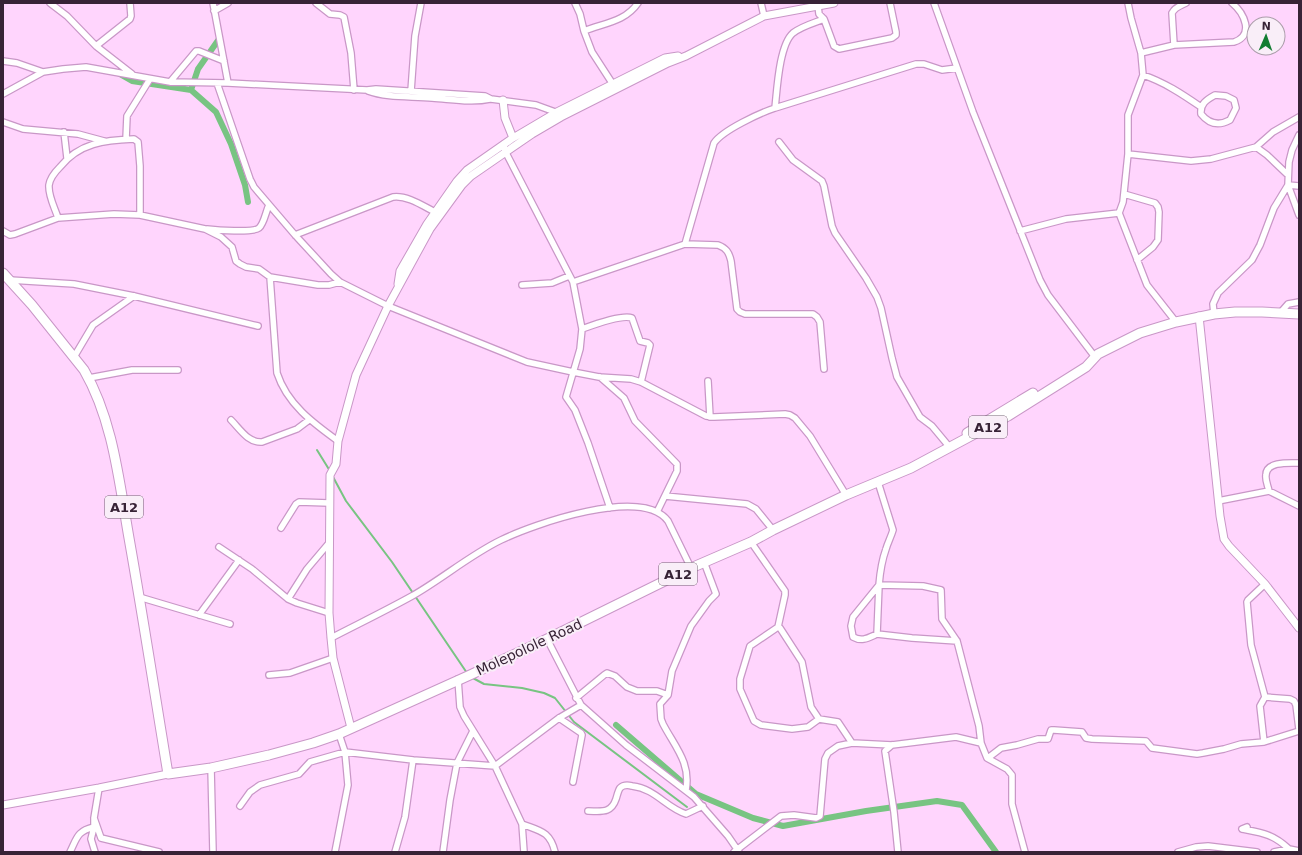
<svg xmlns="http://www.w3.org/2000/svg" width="1302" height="855" font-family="'DejaVu Sans',sans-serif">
<rect width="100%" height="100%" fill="#ffd5fd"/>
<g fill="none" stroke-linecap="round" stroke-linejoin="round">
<!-- stream -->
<path stroke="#78c482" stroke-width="2" d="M317 450 330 471
M332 475 346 501 392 562 467 673
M471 677 484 684 522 688 544 693 555 698 574 722 687 807"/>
<!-- canal -->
<path stroke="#78c482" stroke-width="6" d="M118 73 132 81 191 90 216 112 231 144 245 185 248 202
M191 90 198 69 219 39V34
M616 725 696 794 753 818 783 826 866 811 937 801 962 805 996 852"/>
<!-- minor casing -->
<g stroke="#c997c7" stroke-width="8">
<path id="minor" d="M50 3 67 16 96 46 132 74
M213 3 228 83
M316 3 330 14 340 15 344 17 351 53 354 90
M575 3 580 14 584 31
M761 3 764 16
M934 3 973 112 1040 280 1048 295 1095 357
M1128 3 1131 18 1141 53 1143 75 1128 115V154L1123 202 1119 213 1147 285 1176 322
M214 11 228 3
M824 19 834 46 839 49 892 38 896 35V32L890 3
M1174 45 1172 13C1175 7 1180 6 1186 3
M96 46 130 19 131 16 130 3
M1141 53 1174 45 1234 42C1255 35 1244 13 1232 3
M3 61 17 63 43 72
M1143 75C1164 82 1182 94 1201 107
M170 82 196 51H199L224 61
M217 83 250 179 254 187 295 235 331 274 340 282 388 306 527 362 573 372 599 377 631 379 641 382 706 416 714 417 785 414 790 415 795 418 810 436 846 495
M614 86 592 52 584 31C604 23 625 22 638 3
M368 91C387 98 411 96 432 98 450 99 472 103 490 99
M411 91 415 36 421 3
M3 94 43 72 63 69 86 67 170 82 228 83 367 90 376 89 485 96 491 99 536 105 558 113
M1215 95 1226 96 1234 100 1236 108 1230 120C1219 126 1209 124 1201 114 1200 104 1206 100 1215 95Z
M775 108 916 64H924L942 70 957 68
M3 122 23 129 78 134 104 141
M64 132 67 158
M126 139 127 116 150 79
M779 142 793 160 822 181 824 186 832 226 835 233 866 278 877 297 881 308 892 358 897 377 920 417 932 426 947 444
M504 144 505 151 573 282 582 329 580 349 566 397 575 410 588 443 610 508
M1256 147 1267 155 1288 175
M1128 154 1191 161 1211 159 1256 147 1273 132 1299 117
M1299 186 1288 185 1299 215
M1124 194 1155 203 1158 207 1159 212 1158 240 1153 247 1137 260
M58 218C55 208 48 196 49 185 50 178 55 172 60 167 79 143 105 140 134 139L138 142 140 166V215
M207 229C216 230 253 233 259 228 264 224 266 211 269 205
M3 231 10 235 15 234 58 218 114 214 140 215 205 229 221 237 232 247 236 261 240 264 246 267 259 269 270 277 318 285H329L340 282
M1020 231 1066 219 1119 213
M295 235 393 197C407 195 423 206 435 212L437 214
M685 244 714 143C723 130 760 113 775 108 777 91 779 45 793 33 802 26 814 23 824 19L819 14 818 6
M270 277 277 373C287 404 313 423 338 441
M10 280 74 284 134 296 258 326
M573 282 685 244 718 245C726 248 729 252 731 261L737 309 740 312 745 314H813L817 317 820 322 824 369
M522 285 552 283 569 276
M1281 312 1288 304 1299 302
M1214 314 1213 304 1218 293 1252 260 1260 245 1274 208 1288 185 1289 162 1292 150 1299 135
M582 329C593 325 622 314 632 318L640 341 648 343 650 345 641 382
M74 357 93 325 134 296
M600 377 624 398 635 421 677 464V471L657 512
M89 378 132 370H178
M708 381 710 417
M231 420C240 429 248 443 262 442L297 429 309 420
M878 482 893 530C891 537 888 542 886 549 882 560 880 573 879 585L877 634C868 638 862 642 853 637L851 626 853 617 879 585 923 586 941 590 942 619 957 641 979 726 981 743 987 758 1007 769 1012 775V804L1025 852
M1269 491C1268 486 1265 480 1266 475 1266 461 1290 463 1299 463
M665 496 747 504 756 509 773 530
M1218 501 1269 491 1299 506
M281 528 296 504 299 502 329 503
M751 542 785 591V595L778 627 780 628 802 662 811 707 819 719 838 722 852 743
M219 547 252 569 288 599 297 603 329 613
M139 597 230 624
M288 599 307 569 329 543
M199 615 239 560
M778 627 750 646 740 679V689L754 721 761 725 792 729 808 727 819 719
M877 634 912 638 957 641
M331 638C358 624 385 611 412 596 442 579 470 555 501 540 534 524 642 486 668 521L691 568
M547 639 581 705 626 745 694 797 728 836 739 852
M269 675 290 673 333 658
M458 679 460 707 464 716 495 766 522 824 524 852
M1265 697 1290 699 1294 701 1296 705 1299 729
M576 698 604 675 607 673 615 676 627 687 637 691H657L668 695
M559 718 581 733 582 735 573 782
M1264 742 1260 706 1265 697 1251 645 1247 602 1248 600 1265 584
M892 745 885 751 894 812 898 852
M988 758 1001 748 1017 745 1038 739H1048L1051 730H1054L1082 732 1086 738 1092 739 1146 741 1152 748 1197 754 1203 753 1224 749 1241 744 1264 742 1299 731
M211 768 213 852
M686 790C691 763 675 747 663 724L661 719 660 704 668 695 672 671 691 626 709 601 716 594 704 562
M240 806 250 792 260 785 299 774 310 762 345 752 413 760 495 766 559 718 581 705
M588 811C601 811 611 814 616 799 617 796 618 791 620 788 623 785 628 785 632 786 656 789 665 807 686 814L703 806
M94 818 101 838 159 852
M522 824C540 831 550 831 555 852
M94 827 91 839 95 852
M1247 827 1242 829C1263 833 1273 834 1289 849
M70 852C77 838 77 831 94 827V818L99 788
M335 852 348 785 345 752 339 734
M395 852 405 817 413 760
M443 852 450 800 457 763 473 731
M734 852 781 816 794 815 816 818 820 816 825 759 828 753 838 746 852 743 892 745 956 737 981 743
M1178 852 1196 847 1208 846 1257 852
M1274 852 1289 849 1299 851"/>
</g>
<!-- tertiary casing -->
<g stroke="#c997c7" stroke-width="9">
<path id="tertiary" d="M503 100 505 118 513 138
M398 284 400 271 427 224 457 181 467 170 513 138 557 112 665 58 678 56
M1199 316 1220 516 1224 539 1229 546 1265 584 1299 628
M351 728 333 658 331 638 329 613 330 475 336 464 338 441 356 375 388 306 430 229 462 185 471 176 532 134 561 117 668 63 686 56 764 16 834 3
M3 805 99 788 168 774"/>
</g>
<!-- primary casing -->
<g stroke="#c997c7" stroke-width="11">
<path id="primary" d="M3 273 32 305 84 370C113 420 119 481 129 538 143 617 155 695 168 774L211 768 269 755 313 743 339 734 470 675 547 639 691 568 751 542 773 530 846 495 911 468 1008 416 1086 367 1098 354 1140 333 1176 322 1214 314 1235 312H1262L1299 314
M967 433 1033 393"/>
</g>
<!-- minor -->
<use href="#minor" stroke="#fff" stroke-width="5.5"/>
<!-- tertiary -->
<use href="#tertiary" stroke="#fff" stroke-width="7"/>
<!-- primary -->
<use href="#primary" stroke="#fff" stroke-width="9"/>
</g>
<g text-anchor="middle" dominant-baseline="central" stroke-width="4" stroke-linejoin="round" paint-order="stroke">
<!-- shield labels -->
<g fill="#f9eef8" stroke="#716070" stroke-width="1">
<rect x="969" y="416" width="38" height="22" rx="3"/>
<rect x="105" y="496" width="38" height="22" rx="3"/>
<rect x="659" y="563" width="38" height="22" rx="3"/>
</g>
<g font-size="13" font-weight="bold" fill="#372336">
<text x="988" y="427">A12</text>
<text x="124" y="507">A12</text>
<text x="678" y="574">A12</text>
</g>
<!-- street labels -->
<g font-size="14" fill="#372336" stroke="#f9eef8">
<text transform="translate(529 647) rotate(-25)">Molepolole Road</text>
</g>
</g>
<!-- border -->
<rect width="1302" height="855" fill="none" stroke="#372336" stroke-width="8"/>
<!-- north arrow -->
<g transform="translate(1266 36) rotate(2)"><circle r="19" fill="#f9eef8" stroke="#ab9daa"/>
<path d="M0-3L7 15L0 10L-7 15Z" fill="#127d32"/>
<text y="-6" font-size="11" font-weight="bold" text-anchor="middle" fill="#372336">N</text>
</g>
</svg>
